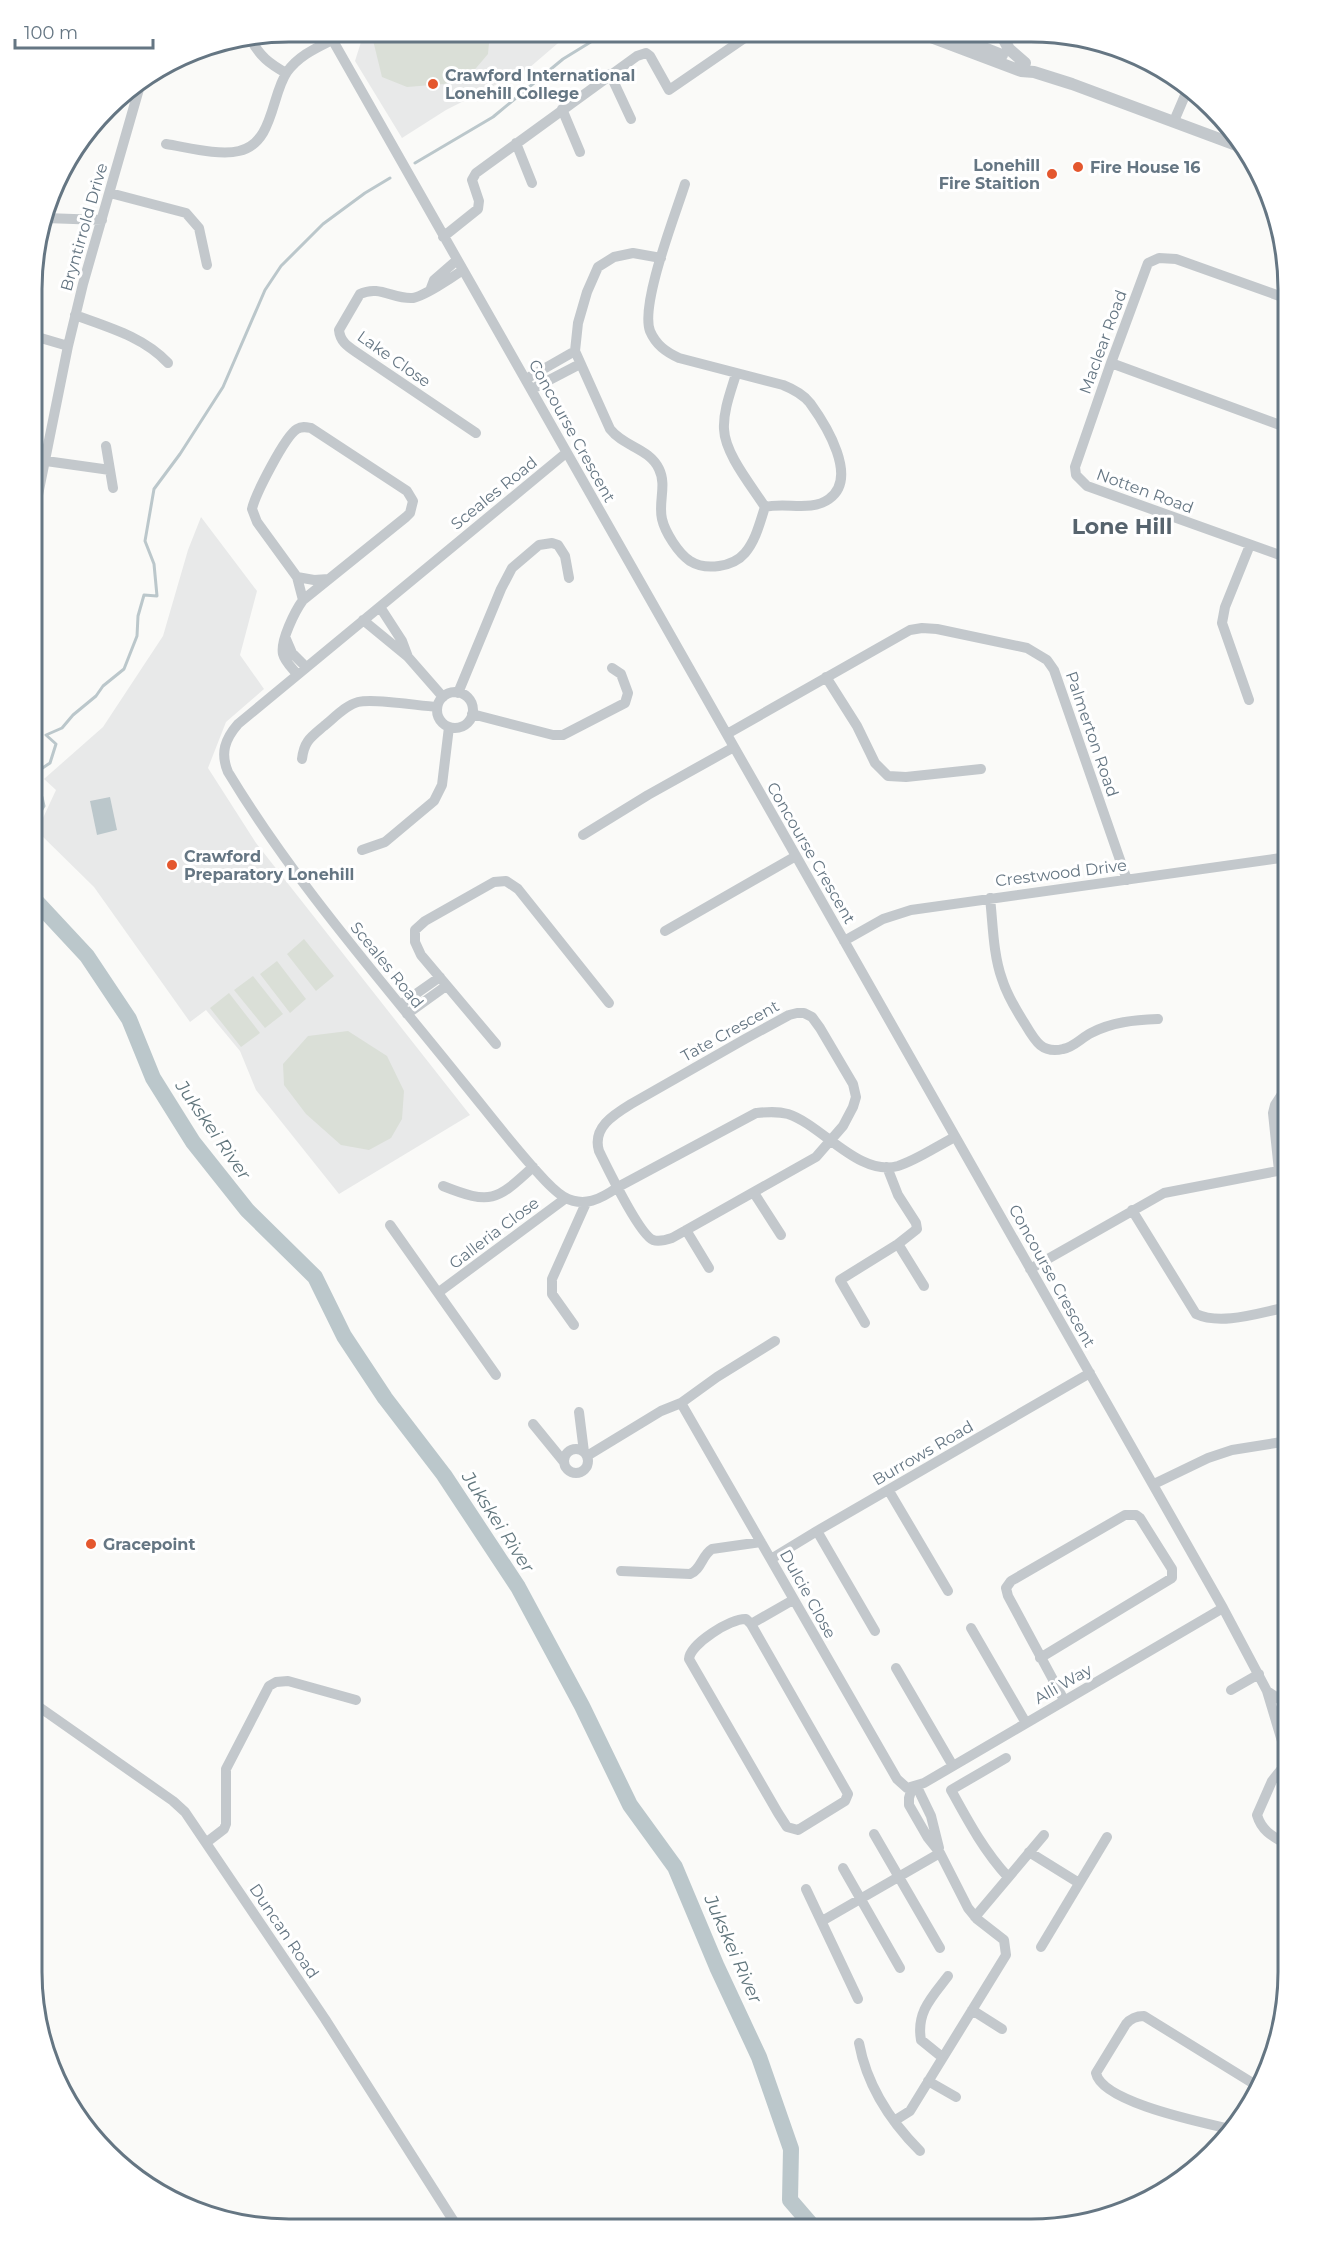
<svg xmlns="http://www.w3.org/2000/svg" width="1320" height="2261" font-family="Montserrat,sans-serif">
<rect width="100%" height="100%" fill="#fafaf8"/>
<!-- built -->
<path fill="#e8e9e9" d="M358 32H571L529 68 446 110 402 138 355 61 361 42Z
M201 517 257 591 240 655 264 689 226 722 208 768 256 843 470 1115 339 1194 256 1090 240 1051 206 1010 190 1022 94 887 37 831 56 790 44 779 103 727 163 636 188 550Z"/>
<!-- green -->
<path fill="#dadfd7" d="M371 32H490L488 54 471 74 444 84 407 87 382 77Z
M304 939 334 976 316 991 287 954Z
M277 961 306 999 290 1013 260 974Z
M253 976 283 1014 265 1028 234 990Z
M229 993 260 1033 241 1047 210 1008Z
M348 1031 387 1056 404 1091 402 1119 391 1138 369 1150 341 1145 306 1114 284 1085 283 1064 308 1036Z"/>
<!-- water -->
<path fill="#bbc7cb" d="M110 797 117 830 97 835 90 801Z"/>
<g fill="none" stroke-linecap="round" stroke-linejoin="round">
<!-- stream -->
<path stroke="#bbc7cb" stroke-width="3" d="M415 163 493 117 563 59 607 32
M33 783 41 769 50 763 56 744 46 735 62 728 73 715 96 696 103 686 124 669 137 636 138 616 144 595 157 596 154 564 145 541 154 489 180 454 223 387 265 290 281 266 323 224 365 193 390 178
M33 824 44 806 42 797 33 795"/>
<!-- river -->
<path stroke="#bbc7cb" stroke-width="16" d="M33 898 87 956 129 1019 153 1078 193 1142 247 1210 315 1277 344 1336 385 1398 444 1475 518 1587 582 1706 630 1805 675 1867 717 1967 759 2057 791 2149 790 2200 815 2229"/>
<!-- minor -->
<path stroke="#c3c8cc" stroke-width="10" d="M328 32 1223 1608 1267 1691 1288 1761
M251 39C259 56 270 64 286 73
M610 74 631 119
M125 92 137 95
M562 109 580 152
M1174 121 1189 86
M516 143 532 183
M166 144C186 147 219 156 239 151 274 143 271 95 287 72 298 56 316 48 332 40
M110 193 186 213 199 228 207 265
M45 218 102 220
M443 237 478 209 479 201 472 180 476 173 637 56 646 53 650 56 669 90 752 33
M661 258 633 253 614 257 598 267 587 292 578 323 575 351 610 429C624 447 649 448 659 469 667 485 658 503 662 519 665 532 678 553 690 561 706 571 733 567 745 553 756 540 760 522 765 507 786 502 811 512 829 499 859 478 826 425 810 403 803 394 793 389 783 385L679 358C666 352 656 345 650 331 640 304 676 213 685 184
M463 270C453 277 421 298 412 298 393 299 379 285 360 294L339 330C340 341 347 346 356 352L476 433
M431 288 434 280 457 260
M75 315C108 327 144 337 168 363
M34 336 68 346
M1111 363 1288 428
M736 374C731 391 723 411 724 429 725 454 751 485 765 507
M526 379 575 351
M532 389 580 364
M106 446 110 470
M566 453 238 724C225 739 220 753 228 772 295 883 381 980 462 1081 485 1109 507 1138 531 1165 541 1176 551 1189 564 1197 584 1208 601 1199 618 1187L756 1113C767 1112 777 1111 788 1114 822 1125 859 1177 898 1166 917 1160 937 1146 955 1137
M46 461 110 470 113 488
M33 506 38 495 68 346 83 284 141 82
M1288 558 1087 486 1076 475 1075 467 1111 363 1148 263 1159 258 1176 259 1288 299
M297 577 314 580 329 579
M380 607 402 641 408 657
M363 620 408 657 443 697
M286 639 292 653 306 667
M297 674C293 669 285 662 283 654 280 641 295 611 303 600L406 517 410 513 413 501 407 491 311 428C306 427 302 426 297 429 285 436 255 495 252 509L257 522 297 577 303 600
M826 677 857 726 875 763 888 776 906 777 981 769
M437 710a18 18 0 1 1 36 0a18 18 0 1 1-36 0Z
M458 693 501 589 512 568 539 545 552 543 558 545 565 556 569 578
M1249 700 1222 623 1225 607 1250 545
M472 714 553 735H563L625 703 628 693 621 674 612 668
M727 734 910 630 922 628 937 629 1027 648 1047 660 1054 670 1127 880
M302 759C304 741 311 737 324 726 334 718 346 705 358 702 374 698 419 706 437 707
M583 835 648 795 734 747
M362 850 385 842 434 801 442 785 449 727
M990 898C993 924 993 954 1002 979 1007 995 1016 1010 1025 1024 1035 1041 1042 1054 1063 1049 1074 1047 1081 1038 1091 1033 1112 1022 1134 1020 1158 1019
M665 931 796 856
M844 941 883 919 911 910 1288 857
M400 1005 440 977
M797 1013H804L812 1017 820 1028 853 1084 856 1097 853 1107 843 1126 816 1157 672 1238C666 1240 659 1242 653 1240 639 1234 607 1167 599 1151 592 1128 613 1115 631 1104L745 1039 789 1015Z
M407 1014 446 986
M496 1044 421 955 415 942V930L425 921 494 882 506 881 518 889 609 1003
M1279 1171 1273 1113 1275 1105 1288 1085
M443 1186C491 1205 496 1201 533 1167
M754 1193 781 1235
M1132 1210 1196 1314C1222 1326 1261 1312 1288 1307
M390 1225 496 1375
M686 1230 709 1268
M898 1244 924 1286
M1030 1269 1164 1193 1288 1169
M439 1292 566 1198
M865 1323 840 1280 898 1244 917 1229 916 1223 898 1195 887 1167
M574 1325 552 1294V1279L586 1203
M681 1403 897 1779 907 1788 924 1783 1223 1608
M579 1412 584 1452
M533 1424 564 1462
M564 1461a12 12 0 1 1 24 0a12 12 0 1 1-24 0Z
M587 1456 661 1411 681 1403 717 1377 775 1341
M1154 1484 1208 1458 1232 1450 1288 1441
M889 1491 948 1591
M817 1531 875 1631
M771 1559 817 1531 1090 1373
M621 1571 690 1574C701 1570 702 1555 712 1549L761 1542
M751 1624 848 1794 845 1801 798 1830 787 1827 778 1813 689 1659C690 1644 731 1618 746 1619L751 1624 793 1600
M971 1628 1026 1723
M1040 1658 1172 1578V1569L1140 1518 1136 1515H1125L1011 1581 1006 1588 1008 1596 1064 1700
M896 1668 953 1766
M1231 1690 1259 1674
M1267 1691 1288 1705
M32 1702 173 1801 185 1812 325 2019 458 2228
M1006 1758 951 1790C968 1821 984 1851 1008 1877
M917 1787 931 1816 939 1848
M874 1834 940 1948
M207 1842 224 1829 226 1824V1769L269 1686 276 1682 288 1681 356 1700
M1288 1845C1274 1837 1262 1832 1257 1815L1272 1781 1288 1761
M1029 1852 1079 1883
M843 1868 900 1968
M806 1889 858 1999
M975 1917 1044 1835
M822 1921 940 1853
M1041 1947 1107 1837
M972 2010 1002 2029
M859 2043C867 2086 889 2120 920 2151
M942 2057 921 2040C916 2012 932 1997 948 1976
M928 2081 956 2097
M894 2121 910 2111 1006 1955 1004 1940 977 1919 968 1908 940 1853 928 1838 909 1805V1798L912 1788
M1234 2130C1206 2123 1102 2103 1096 2073L1126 2024C1131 2018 1137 2016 1144 2016L1259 2087"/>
<!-- tertiary -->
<path stroke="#c3c8cc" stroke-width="12" d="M920 33 1021 71 1034 72 1072 84 1244 148
M946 33 1002 55
M1001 34 1009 49 1025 63"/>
</g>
<!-- markers -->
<g fill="#e4572e" stroke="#fff" stroke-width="2">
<circle cx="433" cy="84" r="6"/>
<circle cx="1078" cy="167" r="6"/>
<circle cx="1052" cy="174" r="6"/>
<circle cx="172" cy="865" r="6"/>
<circle cx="91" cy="1544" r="6"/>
</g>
<g text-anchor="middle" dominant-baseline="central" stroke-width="6" stroke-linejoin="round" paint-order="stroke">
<!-- poi labels -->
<g font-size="16" font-weight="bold" fill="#657683" stroke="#fff" text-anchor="start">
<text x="445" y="75">Crawford International<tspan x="445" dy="18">Lonehill College</tspan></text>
<text x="1040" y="165" text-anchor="end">Lonehill<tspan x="1040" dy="18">Fire Staition</tspan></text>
<text x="1090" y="167">Fire House 16</text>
<text x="184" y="856">Crawford<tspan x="184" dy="18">Preparatory Lonehill</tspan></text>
<text x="103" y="1544">Gracepoint</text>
</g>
<!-- street labels -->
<g font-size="16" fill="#657683" stroke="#fff">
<text transform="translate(84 227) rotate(-74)">Bryntirrold Drive</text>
<text transform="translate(1103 342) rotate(-70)">Maclear Road</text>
<text transform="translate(394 359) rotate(35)">Lake Close</text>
<text transform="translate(572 431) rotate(61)">Concourse Crescent</text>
<text transform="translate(1145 491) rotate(20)">Notten Road</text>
<text transform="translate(494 493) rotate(-39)">Sceales Road</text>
<text transform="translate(1092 734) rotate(71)">Palmerton Road</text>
<text transform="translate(811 853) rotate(60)">Concourse Crescent</text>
<text transform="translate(1061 873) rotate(-7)">Crestwood Drive</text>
<text transform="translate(387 965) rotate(51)">Sceales Road</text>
<text transform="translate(730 1031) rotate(-29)">Tate Crescent</text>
<text transform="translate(494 1233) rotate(-37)">Galleria Close</text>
<text transform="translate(1052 1276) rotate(61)">Concourse Crescent</text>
<text transform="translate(923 1453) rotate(-30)">Burrows Road</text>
<text transform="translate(808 1594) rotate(61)">Dulcie Close</text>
<text transform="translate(1063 1684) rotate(-30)">Alli Way</text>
<text transform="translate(284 1931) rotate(56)">Duncan Road</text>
</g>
<!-- water labels -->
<g font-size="18" font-style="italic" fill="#60757c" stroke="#fff">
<text transform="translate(213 1130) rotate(55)">Jukskei River</text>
<text transform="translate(498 1522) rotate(57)">Jukskei River</text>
<text transform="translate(733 1949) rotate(66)">Jukskei River</text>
</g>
<!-- district labels -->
<g font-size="22" font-weight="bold" fill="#57646e" stroke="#fff">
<text x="1122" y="526">Lone Hill</text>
</g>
</g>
<!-- crop -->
<path d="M0 0H1320V2261H0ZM289 42H1031A247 247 0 0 1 1278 289V1972A247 247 0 0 1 1031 2219H289A247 247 0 0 1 42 1972V289A247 247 0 0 1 289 42Z" fill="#fff" fill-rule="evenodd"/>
<path fill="none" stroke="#657683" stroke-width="3" d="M289 42H1031A247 247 0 0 1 1278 289V1972A247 247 0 0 1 1031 2219H289A247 247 0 0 1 42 1972V289A247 247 0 0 1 289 42Z"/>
<!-- scale -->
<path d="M15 39v9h138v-9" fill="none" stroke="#657683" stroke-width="3"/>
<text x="24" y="39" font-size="18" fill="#657683" stroke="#ffffff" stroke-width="4.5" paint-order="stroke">100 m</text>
</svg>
